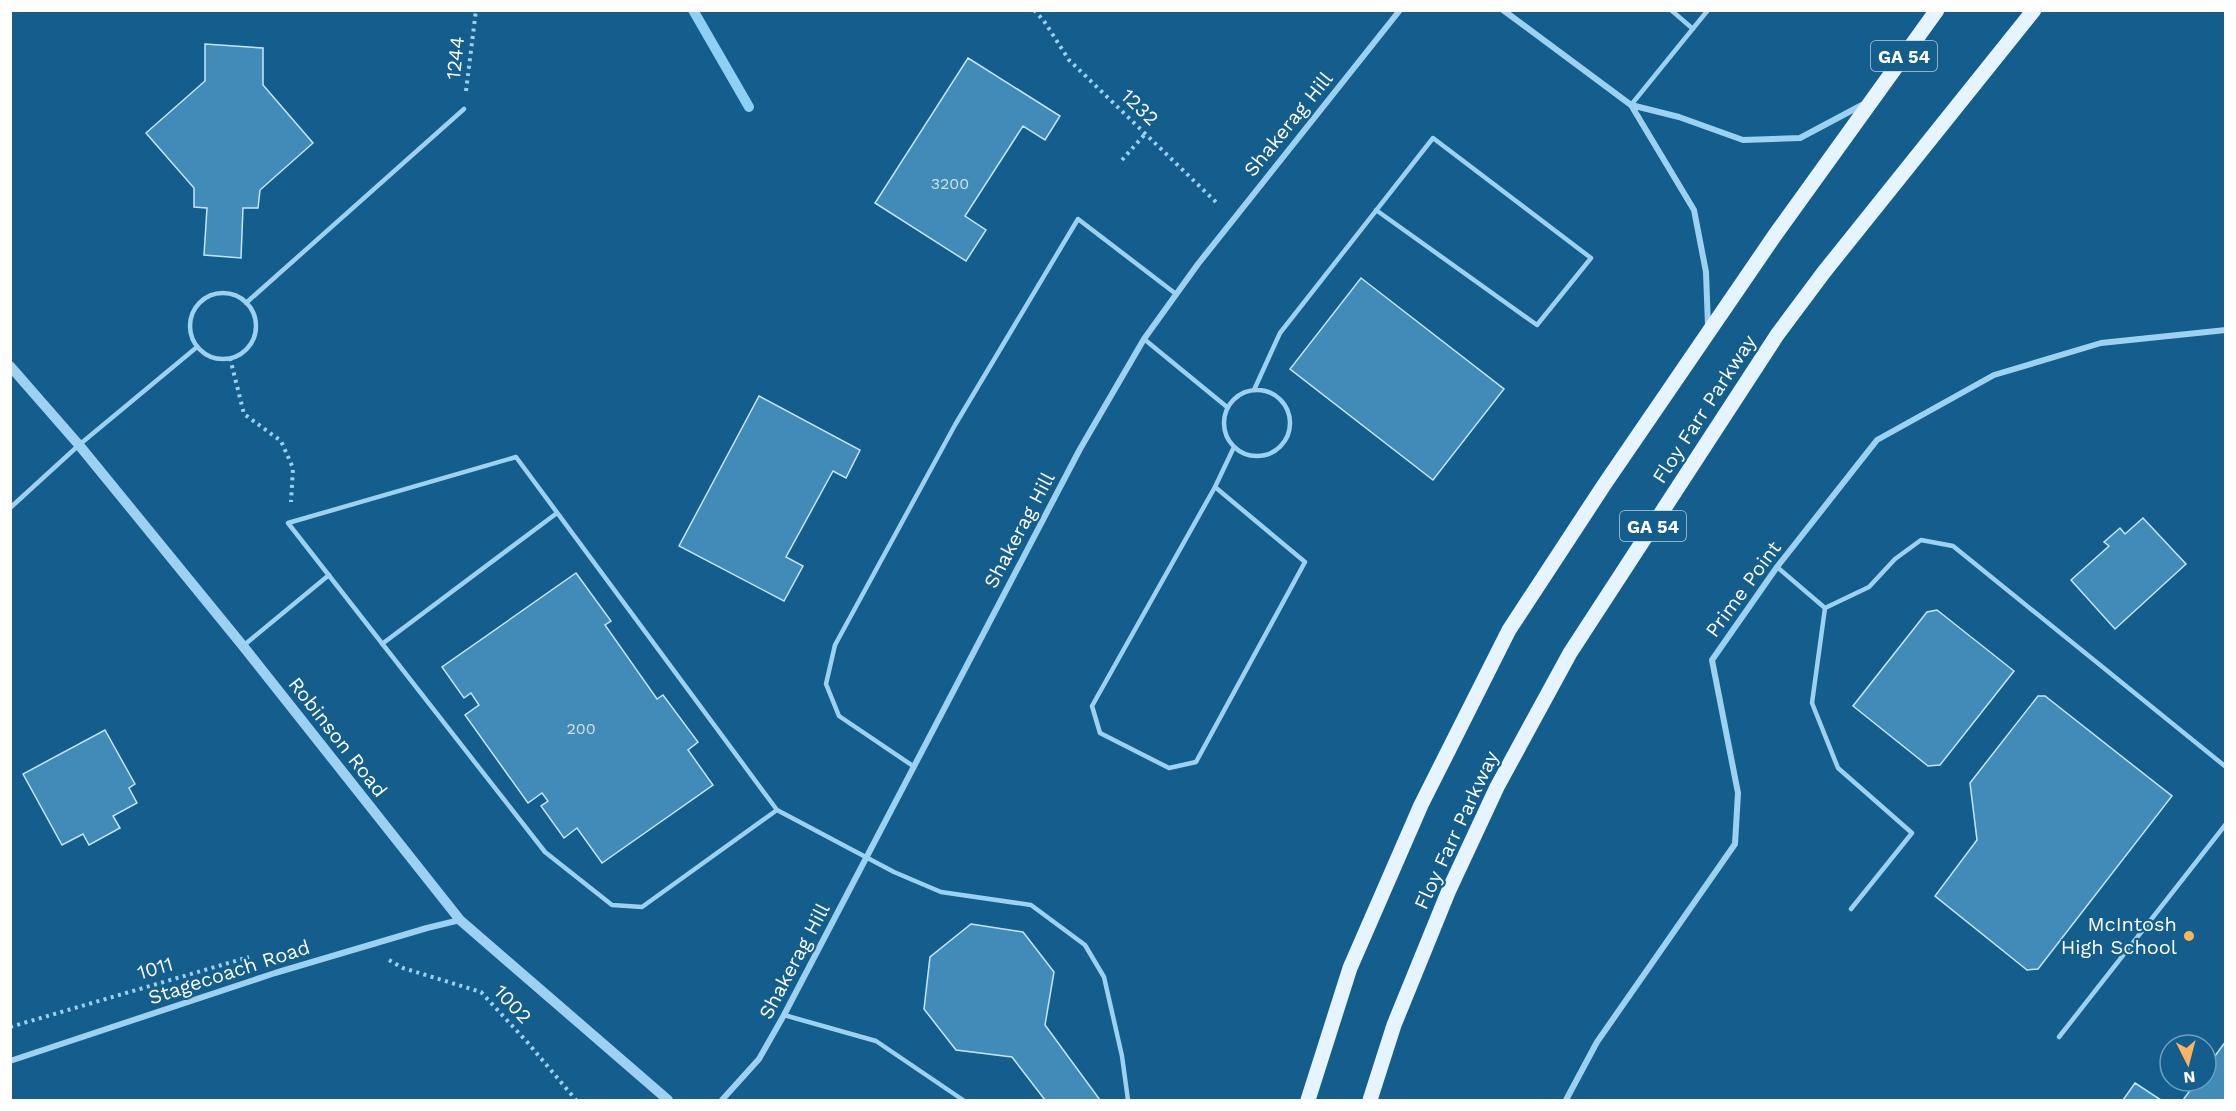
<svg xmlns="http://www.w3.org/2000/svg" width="2236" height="1111" font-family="'Work Sans',sans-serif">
<rect width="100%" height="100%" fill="#135e8d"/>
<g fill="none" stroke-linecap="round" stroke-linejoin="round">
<!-- stream -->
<path stroke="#8ecff4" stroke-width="10" d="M693 10 749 107"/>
</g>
<!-- building -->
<path fill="#408bb8" stroke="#c3e7fc" stroke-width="1.5" d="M205 44 263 48V85L313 143 260 190 258 208H243L241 258 204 255 207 208 194 207V188L146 133 205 81Z
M968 58 1060 116 1045 140 1023 126 965 216 986 230 966 261 875 203Z
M1361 278 1504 389 1433 480 1290 369Z
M759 396 860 450 846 478 833 471 786 557 803 566 784 601 679 546Z
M2143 518 2186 564 2115 629 2071 580 2109 546 2104 542 2120 528 2125 534Z
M576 573 611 621 605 625 657 699 663 695 698 742 688 750 713 785 602 863 577 828 564 838 541 806 548 801 542 793 528 803 465 715 479 705 471 693 464 698 442 667Z
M1937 610 2014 671 1940 765 1928 766 1853 706 1927 612Z
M2038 696H2045L2172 796 2038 969 2027 970 1935 896 1977 840 1970 783Z
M105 730 135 784 129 788 137 803 113 816 120 828 89 845 83 834 62 845 23 774Z
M971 924 1023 932 1054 972 1045 1025 1100 1100H1045L1012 1057 956 1050 924 1009 930 957Z
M2226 1041V1100H2183L2197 1081H2206V1068Z
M2135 1083 2161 1100H2123Z"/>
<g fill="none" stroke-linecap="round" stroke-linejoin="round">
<!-- path -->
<path stroke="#9cd1f1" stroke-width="4" stroke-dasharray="3 4.5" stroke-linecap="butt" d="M1034 10 1044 21 1069 60 1219 205
M466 91 476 10
M1122 160 1146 133
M230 358 244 414 281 441 293 468 291 502
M389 960 403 968 481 992 528 1043 576 1100
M10 1027 249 957"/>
<!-- service -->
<path stroke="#9cd1f1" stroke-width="4.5" d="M1671 10 1693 29
M1631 105 1708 10
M190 326a33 33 0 1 1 66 0a33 33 0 1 1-66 0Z
M246 303 464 109
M1144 339 1227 407
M1254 390 1280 333 1433 138 1591 258 1537 325 1376 210
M1224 423a33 33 0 1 1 66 0a33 33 0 1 1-66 0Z
M1215 487 1305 562 1196 762 1169 768 1100 733 1092 706 1215 487 1234 447
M10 508 79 445 197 347
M1777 567 1825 608 1869 587 1895 559 1921 540 1953 546 2226 767
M1825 608 1812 703 1838 768 1912 833 1851 909
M382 644 557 513
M243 646 329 575
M913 766 839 716 826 684 835 645 955 425 1078 219 1176 294
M777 810 642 907 612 905 545 852 288 523 516 457 777 810 894 872 941 892 1031 905 1085 945 1104 977 1122 1056 1128 1100
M784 1015 876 1041 963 1100
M2059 1037 2226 824"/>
<!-- minor -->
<path stroke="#9cd1f1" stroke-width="6" d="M1503 10 1631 105 1694 210 1706 272 1708 326
M1631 105 1679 117 1743 140 1800 138 1862 105
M10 1061 275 973 427 928 460 920
M722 1100 759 1059 784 1015 1080 449 1144 339 1198 264 1400 10
M1566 1100 1597 1042 1735 844 1738 793 1712 660 1777 567 1877 440 1994 375 2101 343 2226 330"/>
<!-- tertiary -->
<path stroke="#9cd1f1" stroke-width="10" d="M10 366 79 445 243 646 460 920 668 1100"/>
<!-- primary -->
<path stroke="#e6f4ff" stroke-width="15" d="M1308 1100 1350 968 1421 805 1509 630 1604 485 1775 235 1937 10
M1370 1100 1394 1025 1449 890 1497 787 1570 653 1777 335 1824 272 2034 10"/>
</g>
<!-- markers -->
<circle fill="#ffb35c" stroke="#135e8d" stroke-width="2" cx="2189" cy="936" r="6"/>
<g text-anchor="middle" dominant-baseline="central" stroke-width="4.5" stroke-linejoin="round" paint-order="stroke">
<!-- number labels -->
<g font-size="16" fill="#cfe2ed">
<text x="950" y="183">3200</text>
<text x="581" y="728">200</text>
</g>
<!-- shield labels -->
<g fill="#135e8d" stroke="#b8cfdd" stroke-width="1.5">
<rect x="1871" y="41" width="66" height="30" rx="4.5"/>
<rect x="1620" y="511" width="66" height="30" rx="4.5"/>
</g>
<g font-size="18" font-weight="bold" fill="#fff">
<text x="1904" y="56">GA 54</text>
<text x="1653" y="526">GA 54</text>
</g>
<!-- street labels -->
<g font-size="20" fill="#fff" stroke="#135e8d">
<text transform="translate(455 58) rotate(-84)">1244</text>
<text transform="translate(1140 107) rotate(44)">1232</text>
<text transform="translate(1288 124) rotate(-51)">Shakerag Hill</text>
<text transform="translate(1704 409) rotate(-57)">Floy Farr Parkway</text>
<text transform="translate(1019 530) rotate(-62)">Shakerag Hill</text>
<text transform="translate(1743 589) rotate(-54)">Prime Point</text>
<text transform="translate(338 737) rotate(52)">Robinson Road</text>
<text transform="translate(1456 830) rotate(-65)">Floy Farr Parkway</text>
<text transform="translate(794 961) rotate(-62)">Shakerag Hill</text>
<text transform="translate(155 968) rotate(-16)">1011</text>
<text transform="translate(229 972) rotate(-18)">Stagecoach Road</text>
<text transform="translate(513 1004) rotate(47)">1002</text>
</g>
<!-- poi labels -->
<g font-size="20" fill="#fff" stroke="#135e8d" text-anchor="end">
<text x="2177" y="924">McIntosh<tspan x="2177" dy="23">High School</tspan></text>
</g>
</g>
<!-- border -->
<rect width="2236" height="1111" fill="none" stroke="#ffffff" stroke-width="24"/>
<!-- north arrow -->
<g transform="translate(2188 1063) rotate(174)"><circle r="28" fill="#135e8d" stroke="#719ebb" stroke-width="1.5"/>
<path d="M0-4.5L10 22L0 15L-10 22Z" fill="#ffb35c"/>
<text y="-9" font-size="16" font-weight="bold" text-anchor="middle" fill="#ffffff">N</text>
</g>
</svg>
